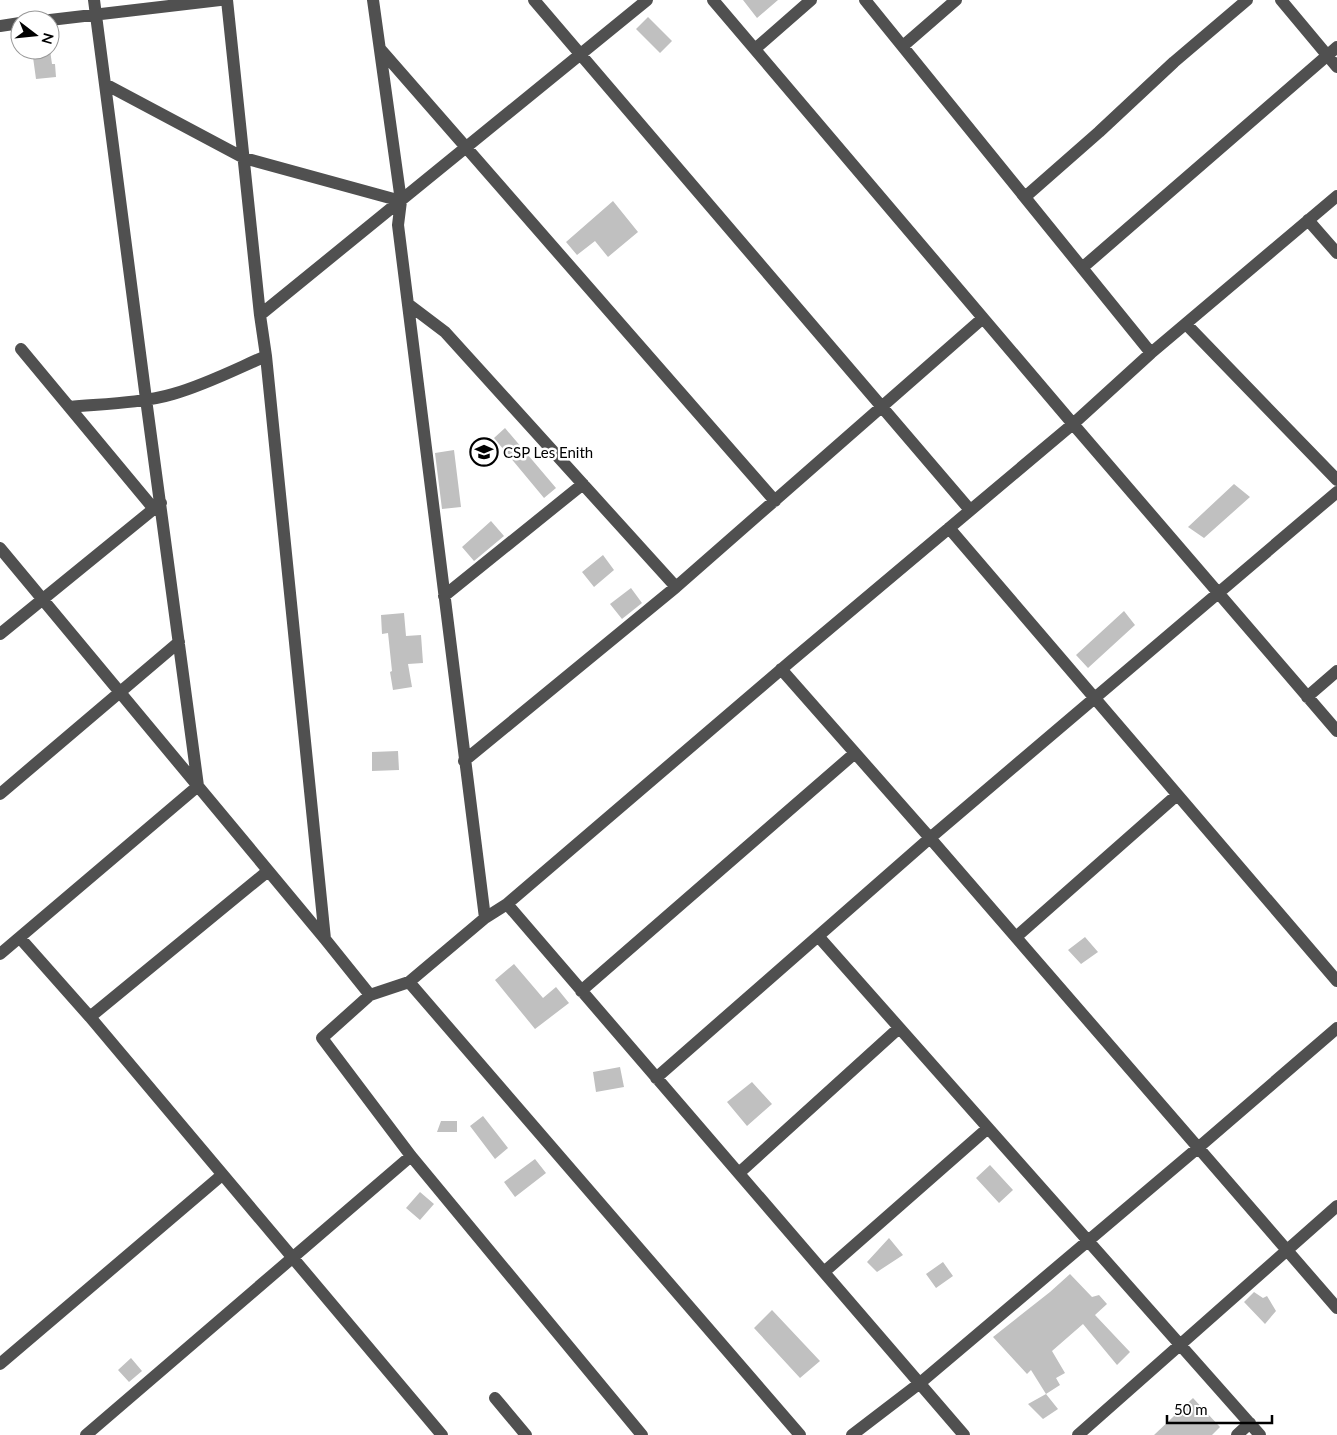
<svg xmlns="http://www.w3.org/2000/svg" width="1337" height="1435" font-family="Lato,sans-serif">
<rect width="100%" height="100%" fill="#fff"/>
<!-- building -->
<path fill="#c0c0c0" d="M743 0H778L757 18Z
M648 17 672 41 660 53 636 29Z
M32 50H50L52 64H55L56 77 36 79Z
M613 201 638 232 608 257 595 241 577 255 566 242Z
M505 428 556 488 544 498 494 438Z
M454 450 461 507 442 509 435 453Z
M1234 484 1250 497 1204 538 1188 527Z
M491 521 504 536 474 561 462 547Z
M603 555 614 570 594 587 582 572Z
M631 588 642 603 622 619 610 604Z
M1124 611 1135 625 1088 668 1076 655Z
M404 613 406 636 421 635 423 663 408 664 412 687 393 690 390 672 392 671 388 633 382 634 381 615Z
M398 751 399 770 372 771V752Z
M1085 937 1098 952 1081 964 1068 950Z
M514 964 543 998 556 987 569 1003 535 1029 495 980Z
M620 1067 624 1087 596 1092 593 1072Z
M752 1082 772 1104 747 1126 727 1102Z
M483 1116 508 1148 495 1159 470 1126Z
M441 1121H457V1132H437Z
M535 1159 546 1173 515 1197 504 1182Z
M990 1165 1013 1190 999 1203 976 1178Z
M420 1192 434 1204 420 1220 406 1208Z
M889 1238 903 1255 877 1272 867 1262Z
M943 1262 953 1276 936 1288 926 1274Z
M1070 1274 1092 1297 1099 1295 1107 1304 1095 1315 1130 1352 1117 1365 1083 1324 1052 1351 1065 1373 1056 1378 1060 1385 1046 1394 1031 1370 1027 1374 993 1337 1050 1292Z
M1254 1292 1263 1298 1267 1296 1276 1311 1265 1324 1244 1302Z
M772 1310 820 1361 800 1378 754 1328Z
M131 1358 142 1371 129 1382 118 1370Z
M1046 1394 1058 1409 1043 1419 1028 1404Z
M1193 1398 1220 1427 1212 1435H1154Z"/>
<g fill="none" stroke-linecap="round" stroke-linejoin="round">
<!-- minor -->
<path stroke="#505050" stroke-width="12" d="M227 0 260 315 266 356 325 939
M373 0 401 201 398 225 485 918
M534 0 970 510
M713 0 1073 424 1337 731
M865 0 1151 353
M1281 0 1337 67
M50 20 220 0
M0 26 20 23
M903 46 956 0
M755 49 811 0
M381 50 775 501
M105 84 244 158 401 201
M1025 197 1099 132 1174 62 1247 0
M1308 220 1337 253
M1082 268 1337 47
M408 304 445 332 676 587
M260 315 647 0
M1186 324 1337 480
M21 349 154 509
M70 407C102 404 143 403 173 394 205 385 236 369 266 356
M949 528 1337 981
M0 548 325 939 370 995
M444 596 583 484
M0 634 161 503
M781 669 930 838 1337 1308
M1307 697 1337 671
M464 761 676 587 983 318
M0 794 179 642
M507 904 964 1435
M818 936 1260 1435
M1016 937 1177 795
M20 938 90 1017 442 1435
M0 954 198 786 146 399 94 0
M409 982 800 1435
M581 991 855 753
M90 1017 268 871
M656 1078 930 838 1337 492
M739 1173 899 1028
M824 1272 988 1128
M0 1364 222 1175
M495 1398 526 1435
M86 1435 411 1156
M642 1435 411 1156 322 1038 370 995 409 982 485 918 507 904 791 661 1073 424 1151 353 1337 196
M852 1435 920 1383 1199 1147 1337 1028
M1078 1435 1337 1206
M1237 1435 1250 1423"/>
</g>
<!-- icons -->
<defs>
<g id="school-ring" transform="scale(1.4375)"><circle r="9.5" fill="#fff" stroke="#000" stroke-width="1.5"/><path d="M0-5L7-2L0 1L-7-2ZM-4 1L0 2.5L4 1V4Q0 6-4 4Z" fill="#000"/></g>
</defs>
<g fill-rule="evenodd">
<use href="#school-ring" x="484" y="452"/>
</g>
<g text-anchor="middle" dominant-baseline="central" stroke-width="5" stroke-linejoin="round" paint-order="stroke">
<!-- poi labels -->
<g font-size="15" fill="#000" stroke="#fff" text-anchor="start">
<text x="503" y="452">CSP Les Enith</text>
</g>
</g>
<!-- north arrow -->
<g transform="translate(35 35) rotate(106)"><circle r="24" fill="#ffffff" stroke="#999999"/>
<path d="M0-4L9 19L0 12L-9 19Z" fill="#000000"/>
<text y="-8" font-size="14" font-weight="bold" text-anchor="middle" fill="#000000">N</text>
</g>
<!-- scale -->
<path d="M1167 1415v8h105v-8" fill="none" stroke="#000000" stroke-width="2.5"/>
<text x="1174" y="1415" font-size="15" fill="#000000" stroke="#ffffff" stroke-width="4" paint-order="stroke">50 m</text>
</svg>
